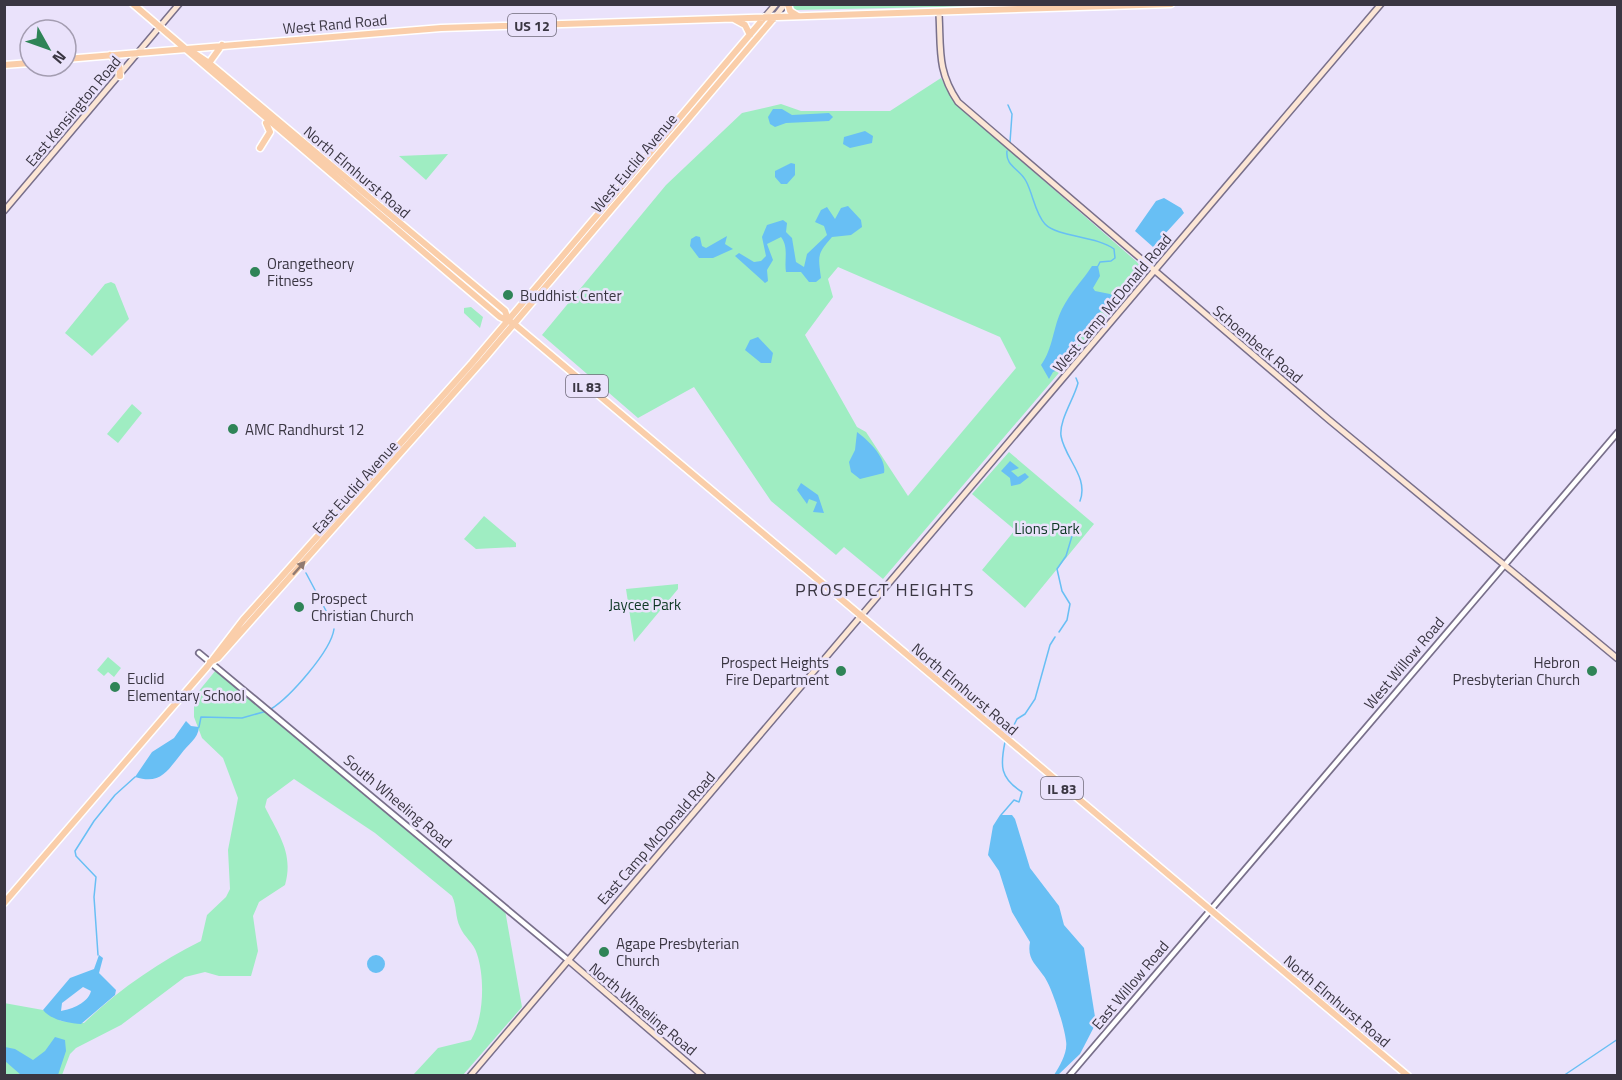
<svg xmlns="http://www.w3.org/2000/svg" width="1622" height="1080" font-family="'Titillium Web',sans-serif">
<rect width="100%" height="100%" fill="#eae2fb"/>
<!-- green -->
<path fill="#9fedc2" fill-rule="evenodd" d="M791 5H1025L795 10Z
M941 78 952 99 971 117 1145 269V272L883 579 844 547 836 555 771 501 694 387 638 418 542 335 666 185 742 113 781 104 801 111H890ZM838 267 1000 337 1016 368 908 496 866 432 857 427 805 335 833 297 828 279Z
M448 154 426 180 399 156Z
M111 282 115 284 129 319 92 356 65 333 105 284Z
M471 307 483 317 480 328 464 313V308Z
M132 404 142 413 118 443 107 434Z
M1009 452 1094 524 1025 608 982 570 1015 530 972 494Z
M484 516 516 543V547L476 549 464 539Z
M678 584V589L634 642 626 589Z
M108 657 121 668 114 677 108 672 104 676 97 670Z
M216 670 505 910 522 1007 463 1075H413L438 1048 471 1040C484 1018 485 978 477 954 474 943 464 937 460 927 455 917 457 906 452 896L375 833 294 779 267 799 265 807C278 834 294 853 285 885L259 902 253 916 258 951 251 976H219L205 972 185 977 121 1025 76 1048 70 1054 62 1075H5L4 1003 43 1010 61 1021 84 1023C118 990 159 962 201 941L207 915 226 897 230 889 228 850 238 798 223 758 202 738 194 717V697Z"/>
<!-- water -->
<path fill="#68bff4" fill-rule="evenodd" d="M773 109H782L792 115 829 113 833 117 829 121 786 123 775 127 770 124 768 117Z
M865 131 873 136 872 143 850 148 843 144 844 137Z
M791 163 795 164V175L787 184H781L775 177V171Z
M1164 198 1181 208 1184 213 1153 247 1135 231 1156 201Z
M848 206 861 220 862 227 851 235 832 237C817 254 818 255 821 278L816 282H809L801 272H786C784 260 789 247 781 237L767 244 773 260 767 270 768 281 765 283 735 256 739 253 754 262 761 261 766 256 762 237 767 225 783 220 787 223 786 232 792 238 796 262 804 267 807 254 827 235 824 226 815 222 821 210 827 207 835 219 841 208Z
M696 236 700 237 702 246 706 248 727 236 725 244 733 249 713 258H699L690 246 691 239Z
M1092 266H1098L1100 276 1093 288 1095 291 1110 294 1119 301 1106 304 1064 361 1063 368 1053 372 1049 379 1041 365C1053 349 1053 327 1062 309 1070 293 1083 280 1092 266Z
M758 337 773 353 771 363H761L745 350 750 340Z
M857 432C868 440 887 458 884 473L860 479 851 472 849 462 855 450Z
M1010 461 1019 468 1011 471 1018 477 1025 473 1029 477 1020 484 1011 486 1010 478 1001 471Z
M801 483 818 495 824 513 813 512 817 502 809 499 807 504 797 490Z
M186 721 191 726 199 727C198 739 188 744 181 754 167 771 161 785 135 777L152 752 174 738Z
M1000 815H1012L1015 819 1030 868 1059 906 1064 925 1084 948 1096 1023 1080 1054 1058 1075H1054C1060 1066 1068 1052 1066 1041 1065 1028 1051 984 1043 975 1035 963 1027 959 1030 942L1012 912 999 871 988 855 993 826Z
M99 955 103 958 99 973 116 990 115 995 81 1024C68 1023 51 1020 43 1010L70 978 94 969ZM83 987 91 991C88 1003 72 1009 61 1011L62 1003Z
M367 964a9 9 0 1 1 18 0a9 9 0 1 1-18 0Z
M55 1037 65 1040 66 1051 58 1075H21L5 1061V1047L15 1049 33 1060 45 1051Z"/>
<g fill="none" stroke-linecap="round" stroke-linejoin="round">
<!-- stream -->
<path stroke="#68bff4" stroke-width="1.5" d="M1008 105 1012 114 1010 142
M1007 151C1005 166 1020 169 1026 181 1033 194 1035 213 1045 224 1057 237 1097 236 1114 249L1115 258 1111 261 1100 262 1098 266
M1076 378 1078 383C1074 399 1059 420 1061 436 1065 459 1089 477 1080 501
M306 573 332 622
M1059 632 1067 620 1070 604 1062 591 1057 569 1066 556 1072 536
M271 709C290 697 331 651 334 629
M199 727 201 717 242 718 267 711
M1009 735 1017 719 1025 714 1035 699 1050 645 1055 637
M1001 815 1014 800 1019 802 1022 792C1000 778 1000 766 1005 742
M98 955 94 897 96 877 76 856 75 851 94 821 115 795 135 777
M1563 1076 1618 1039"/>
<!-- tertiary casing -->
<g stroke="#79708b" stroke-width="8">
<path id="tertiary" d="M199 653 568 960
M1069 1076 1618 432"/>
</g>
<!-- secondary casing -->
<g stroke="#79708b" stroke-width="8">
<path id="secondary" d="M939 14C941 50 937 71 958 102L1328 419 1618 659
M764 18 776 4
M774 18 785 4
M4 211 179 4
M568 960 703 1076
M470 1076 1381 4"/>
</g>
<!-- primary casing -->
<g stroke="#fff" stroke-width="9">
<path id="primary" d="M133 4 454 278 500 317 513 323 1408 1076
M788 4 790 11 798 16
M734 19 745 25 750 35
M194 53 209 63 505 311 508 319
M110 55 119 64 120 76
M66 59 441 28 1171 4
M209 63 222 45
M4 65 30 63
M260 148 270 132 266 123
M210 662 218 658 484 359 774 18
M4 903 207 667 243 620 472 363 764 18"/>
</g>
<!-- tertiary -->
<use href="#tertiary" stroke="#fff" stroke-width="4.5"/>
<!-- secondary -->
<use href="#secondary" stroke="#fce6d5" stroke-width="5"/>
<!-- primary -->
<use href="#primary" stroke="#faceaa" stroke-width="6"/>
</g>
<!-- one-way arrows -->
<defs><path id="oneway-solid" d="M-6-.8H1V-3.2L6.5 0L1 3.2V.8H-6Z" transform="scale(1.5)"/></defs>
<use fill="#907a71" href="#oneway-solid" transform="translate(299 568) rotate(-48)"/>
<!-- markers -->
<g fill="#2f8457" stroke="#eae2fb" stroke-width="2">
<circle cx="255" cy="272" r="6"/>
<circle cx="508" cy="295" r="6"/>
<circle cx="233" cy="429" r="6"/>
<circle cx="299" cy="607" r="6"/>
<circle cx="841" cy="671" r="6"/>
<circle cx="1592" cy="671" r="6"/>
<circle cx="115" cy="687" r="6"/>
<circle cx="604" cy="952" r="6"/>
</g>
<g text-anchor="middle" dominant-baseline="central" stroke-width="5" stroke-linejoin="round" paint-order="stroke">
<!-- shield labels -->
<g fill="#eae2fb" stroke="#6f6a7a" stroke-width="1.5">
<rect x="508" y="14" width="48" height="22" rx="4.5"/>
<rect x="566" y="375" width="42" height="22" rx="4.5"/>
<rect x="1041" y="777" width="42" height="22" rx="4.5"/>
</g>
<g font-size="14" font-weight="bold" fill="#3a3642">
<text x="532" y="25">US 12</text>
<text x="587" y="386">IL 83</text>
<text x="1062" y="788">IL 83</text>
</g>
<!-- street labels -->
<g font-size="15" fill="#3a3642" stroke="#eae2fb">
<text transform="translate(335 24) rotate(-5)">West Rand Road</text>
<text transform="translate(73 111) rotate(-50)">East Kensington Road</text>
<text transform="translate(634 163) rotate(-50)">West Euclid Avenue</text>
<text transform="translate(357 172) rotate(40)">North Elmhurst Road</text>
<text transform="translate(1112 303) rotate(-50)">West Camp McDonald Road</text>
<text transform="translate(1258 344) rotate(40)">Schoenbeck Road</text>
<text transform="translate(355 487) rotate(-48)">East Euclid Avenue</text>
<text transform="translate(1404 663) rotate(-50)">West Willow Road</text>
<text transform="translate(965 689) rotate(40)">North Elmhurst Road</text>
<text transform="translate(398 801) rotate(40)">South Wheeling Road</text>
<text transform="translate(656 838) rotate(-49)">East Camp McDonald Road</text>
<text transform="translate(1130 985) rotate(-50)">East Willow Road</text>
<text transform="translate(1337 1001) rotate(40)">North Elmhurst Road</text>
<text transform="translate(643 1009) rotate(40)">North Wheeling Road</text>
</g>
<!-- poi labels -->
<g font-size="15" fill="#3a3642" stroke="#eae2fb" text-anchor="start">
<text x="267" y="263">Orangetheory<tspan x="267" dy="17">Fitness</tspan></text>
<text x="520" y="295">Buddhist Center</text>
<text x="245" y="429">AMC Randhurst 12</text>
<text x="311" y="598">Prospect<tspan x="311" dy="17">Christian Church</tspan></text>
<text x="829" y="662" text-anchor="end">Prospect Heights<tspan x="829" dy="17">Fire Department</tspan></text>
<text x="1580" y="662" text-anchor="end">Hebron<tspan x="1580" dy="17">Presbyterian Church</tspan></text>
<text x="127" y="678">Euclid<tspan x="127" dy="17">Elementary School</tspan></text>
<text x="616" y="943">Agape Presbyterian<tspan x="616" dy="17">Church</tspan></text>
</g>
<!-- park labels -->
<g font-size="15" fill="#0e3724" stroke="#eae2fb">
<text x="1047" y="528">Lions Park</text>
<text x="645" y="604">Jaycee Park</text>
</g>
<!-- quarter labels -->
<g font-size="18" letter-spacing="1.5" fill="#3a3642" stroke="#eae2fb">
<text x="885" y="589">PROSPECT HEIGHTS</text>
</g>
</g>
<!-- border -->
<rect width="1622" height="1080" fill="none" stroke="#3a3642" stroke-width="12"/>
<!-- north arrow -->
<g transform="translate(48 48) rotate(130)"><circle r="28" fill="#eae2fb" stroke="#a49db1" stroke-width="1.5"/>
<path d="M0-4.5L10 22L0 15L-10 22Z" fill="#2f8457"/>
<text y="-9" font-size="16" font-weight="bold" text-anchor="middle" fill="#3a3642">N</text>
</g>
</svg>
